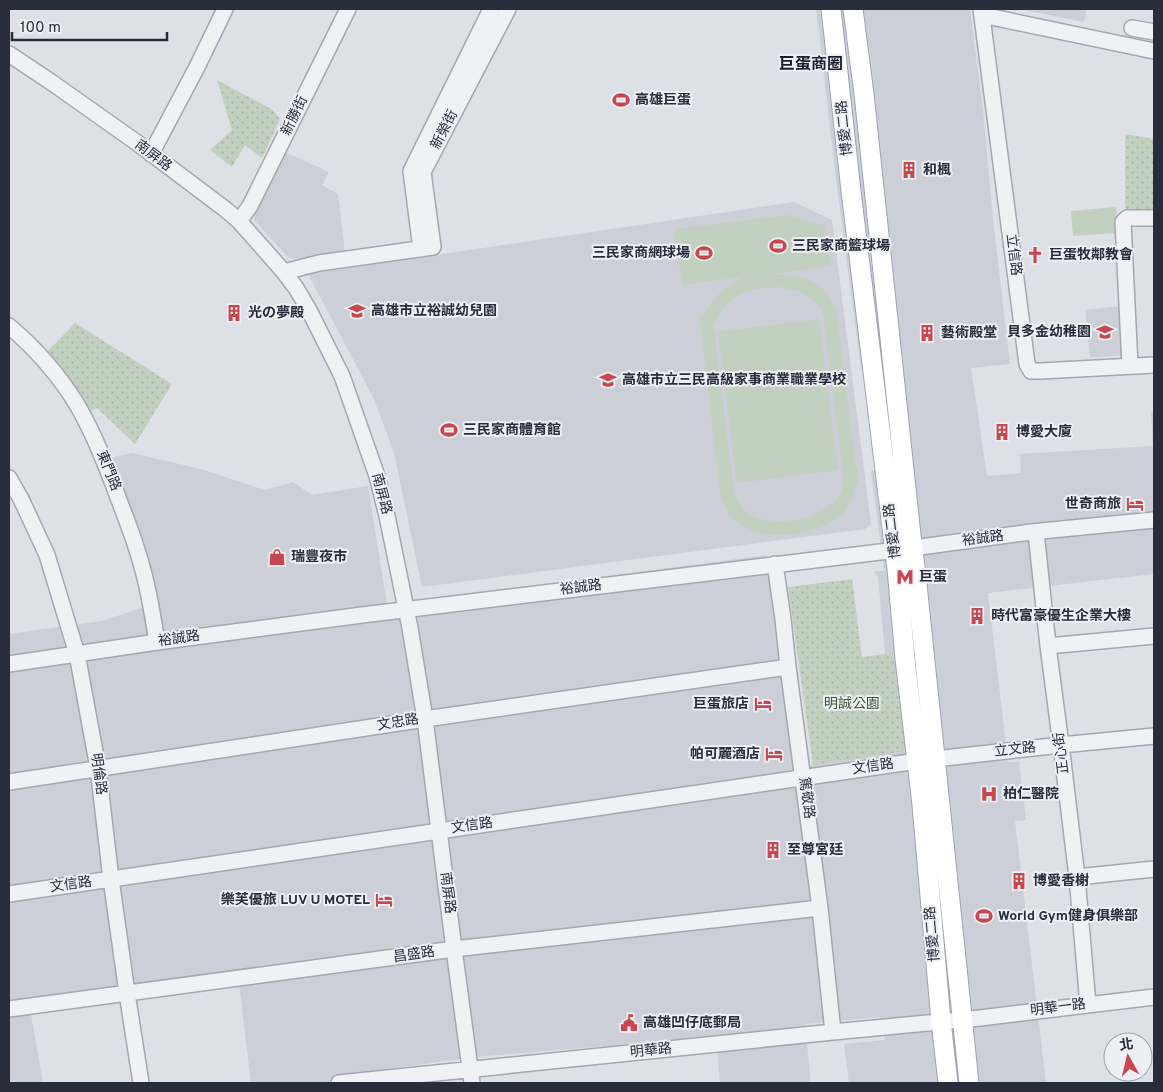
<svg xmlns="http://www.w3.org/2000/svg" width="1163" height="1092" font-family="Overpass,'Noto Sans TC','Noto Sans JP',sans-serif">
<defs>
<pattern id="grass-dots" width="8" height="8" patternUnits="userSpaceOnUse" patternTransform="scale(1.25)"><rect width="8" height="8" fill="#c1d0bf"/><path d="M2 2h.1M6 6h.1" fill="none" stroke="#a6b3a5" stroke-width="1.8" stroke-linecap="round"/></pattern>
</defs>
<rect width="100%" height="100%" fill="#dde0e6"/>
<!-- built -->
<path fill="#cccfd8" d="M816 9H970L983 110 993 219 1010 364 971 368 987 476 1021 473 1020 454 1153 446 1151 413H1154V574L988 593 1008 762H1019L1026 820 1015 821 1046 1083H849L844 1044 885 1040 880 1017 805 1024 811 1083H720L716 1037 475 1057 387 1069 389 1083H248H251L239 983 30 1009 43 1083H9V634L102 621 150 605 106 459 132 453 201 469 265 490 293 482 312 495 368 486 387 605 767 555 793 768 855 758 892 653 885 654 878 577 874 571H884L871 471 878 470 865 369 861 370 837 187Z
M1019 9H1087L1084 22Z
M282 151 329 172 322 185 338 194 345 253 297 260 288 257 254 220 255 212Z
M794 202 832 220 871 524 865 529 422 587 394 453 374 399 308 274Z
M1121 306 1126 355 1090 358 1085 310Z"/>
<!-- grass -->
<path fill="url(#grass-dots)" d="M217 80 273 110 280 119 262 158 245 145 232 167 210 150 232 130Z
M1125 134 1154 139V211H1125Z
M75 323 172 384 135 444 97 408 86 413 45 354Z
M852 579 862 657 893 653 906 751 813 765 788 587Z"/>
<!-- garden -->
<path fill="#c1d0bf" fill-rule="evenodd" d="M1116 207 1118 233 1073 236 1071 211Z
M789 215 825 226 831 266 769 274C788 275 810 276 824 291 829 296 832 303 836 308L858 481C854 493 851 506 841 515 815 537 763 543 735 521 729 517 725 505 721 498L699 316 704 315C714 298 724 285 742 278 746 277 751 276 754 275L682 285 674 229ZM780 287C801 292 810 293 823 312L844 480C843 484 843 489 841 492 828 520 771 530 748 513 741 508 738 500 734 494L713 326C730 294 745 288 780 287Z
M819 319 838 470 737 483 718 332Z"/>
<g fill="none" stroke-linecap="round" stroke-linejoin="round">
<!-- minor casing -->
<g stroke="#a3a7b0" stroke-width="18">
<path id="minor" d="M981 9 1027 364 1031 371H1040L1154 365
M982 15 1154 51
M1132 28 1154 32
M9 54 51 82 136 142 225 209 239 221 284 272 296 288 309 310 342 376 377 476 387 516 410 628 425 719 454 949 472 1083
M151 154 197 67 225 9
M239 221 250 206 348 9
M421 249 411 171 491 9
M284 272 319 263 433 247 423 172 508 9
M9 326C35 348 58 374 76 403 94 433 107 467 119 500 125 516 132 533 137 550 147 580 152 611 157 642
M1130 366 1123 222 1127 218H1154
M9 478 21 499 47 555 77 654 98 768 111 879 127 993 141 1083
M1036 532 1048 646 1061 745 1077 877 1088 1005
M775 564 783 619 788 667 820 908 833 1032
M1048 646 1154 636
M9 664 157 642 362 615 913 548 1031 532 1154 520
M9 782 425 719 788 667
M1077 877 1154 869
M9 894 917 761 1061 745 1154 736
M9 1009 454 949 820 908
M339 1083 833 1032 980 1018 1154 997"/>
</g>
<!-- major casing -->
<g stroke="#9da3b1" stroke-width="21">
<path id="major" d="M831 9 851 191 897 569 905 659 922 805 941 1021 948 1083
M853 9 864 94 910 526 916 575 969 1083"/>
</g>
<!-- minor -->
<use href="#minor" stroke="#f0f1f5" stroke-width="15"/>
<!-- major -->
<use href="#major" stroke="#fff" stroke-width="19"/>
</g>
<!-- icons -->
<defs>
<g id="stadium-bare" transform="scale(1.35)"><path d="M0-5a6.5 5 0 1 0 0 10a6.5 5 0 1 0 0-10ZM-3.5-1.8h7v3.6h-7Z" fill="#c6484e" stroke="#edeff4" stroke-width="2.5" paint-order="stroke"/></g>
<g id="building-bare" transform="scale(1.35)"><path d="M-4-6H4V6H1V3H-1V6H-4ZM-2.5-4.3h1.7v1.8h-1.7ZM.8-4.3h1.7v1.8H.8ZM-2.5-1h1.7V.8h-1.7ZM.8-1h1.7V.8H.8Z" fill="#c6484e" stroke="#edeff4" stroke-width="2.5" paint-order="stroke"/></g>
<g id="church-bare" transform="scale(1.35)"><path d="M-1.2-6h2.4v3.5h3.3v2.4h-3.3V6h-2.4V-.1h-3.3v-2.4h3.3Z" fill="#c6484e" stroke="#edeff4" stroke-width="2.5" paint-order="stroke"/></g>
<g id="school-bare" transform="scale(1.35)"><path d="M0-5L7-2L0 1L-7-2ZM-4 1L0 2.5L4 1V4Q0 6-4 4Z" fill="#c6484e" stroke="#edeff4" stroke-width="2.5" paint-order="stroke"/></g>
<g id="hotel-bare" transform="scale(1.35)"><path d="M-6-4.5h1.5V1H6V5H4.5V3h-9V5H-6ZM-4 0a1.8 1.8 0 1 1 3.6 0ZM.5 0V-2.5h3Q6-2.5 6 0Z" fill="#c6484e" stroke="#edeff4" stroke-width="2.5" paint-order="stroke"/></g>
<g id="shop-bare" transform="scale(1.35)"><path d="M-5-2.5h2.3a2.7 3.5 0 0 1 5.4 0H5L5.5 6h-11ZM-1.5-2.5h3a1.5 2.3 0 0 0-3 0Z" fill="#c6484e" stroke="#edeff4" stroke-width="2.5" paint-order="stroke"/></g>
<g id="metro-bare" transform="scale(1.35)"><path d="M-5.5 5V-5H-3L0 0L3-5H5.5V5H3V-.5L0 4L-3-.5V5Z" fill="#c6484e" stroke="#edeff4" stroke-width="2.5" paint-order="stroke"/></g>
<g id="hospital-bare" transform="scale(1.35)"><path d="M-5-5h3v3.5h4V-5h3V5h-3V1.5h-4V5h-3Z" fill="#c6484e" stroke="#edeff4" stroke-width="2.5" paint-order="stroke"/></g>
<g id="civic-bare" transform="scale(1.35)"><path d="M-.6-6.5H3V-4.5H.6V-3L4-1V1h2V6H-6V1h2V-1L-.6-3ZM-1.2 2.5V6h2.4V2.5Z" fill="#c6484e" stroke="#edeff4" stroke-width="2.5" paint-order="stroke"/></g>
</defs>
<g fill-rule="evenodd">
<use href="#stadium-bare" x="621" y="100"/>
<use href="#building-bare" x="909" y="170"/>
<use href="#stadium-bare" x="778" y="246"/>
<use href="#stadium-bare" x="704" y="253"/>
<use href="#church-bare" x="1035" y="255"/>
<use href="#school-bare" x="357" y="311"/>
<use href="#building-bare" x="234" y="313"/>
<use href="#school-bare" x="1105" y="332"/>
<use href="#building-bare" x="927" y="333"/>
<use href="#school-bare" x="608" y="380"/>
<use href="#stadium-bare" x="449" y="430"/>
<use href="#building-bare" x="1002" y="432"/>
<use href="#hotel-bare" x="1135" y="504"/>
<use href="#shop-bare" x="277" y="557"/>
<use href="#metro-bare" x="905" y="577"/>
<use href="#building-bare" x="977" y="616"/>
<use href="#hotel-bare" x="763" y="704"/>
<use href="#hotel-bare" x="774" y="754"/>
<use href="#hospital-bare" x="989" y="794"/>
<use href="#building-bare" x="773" y="850"/>
<use href="#building-bare" x="1019" y="881"/>
<use href="#hotel-bare" x="384" y="900"/>
<use href="#stadium-bare" x="984" y="916"/>
<use href="#civic-bare" x="629" y="1023"/>
</g>
<g text-anchor="middle" dominant-baseline="central" stroke-width="4" stroke-linejoin="round" paint-order="stroke">
<!-- poi labels -->
<g font-size="14" font-weight="bold" fill="#282d3c" stroke="#edeff4" text-anchor="start">
<text x="635" y="100">高雄巨蛋</text>
<text x="923" y="170">和楓</text>
<text x="792" y="246">三民家商籃球場</text>
<text x="690" y="253" text-anchor="end">三民家商網球場</text>
<text x="1049" y="255">巨蛋牧鄰教會</text>
<text x="371" y="311">高雄市立裕誠幼兒園</text>
<text x="248" y="313">光の夢殿</text>
<text x="1091" y="332" text-anchor="end">貝多金幼稚園</text>
<text x="941" y="333">藝術殿堂</text>
<text x="622" y="380">高雄市立三民高級家事商業職業學校</text>
<text x="463" y="430">三民家商體育館</text>
<text x="1016" y="432">博愛大廈</text>
<text x="1121" y="504" text-anchor="end">世奇商旅</text>
<text x="291" y="557">瑞豐夜市</text>
<text x="919" y="577">巨蛋</text>
<text x="991" y="616">時代富豪優生企業大樓</text>
<text x="749" y="704" text-anchor="end">巨蛋旅店</text>
<text x="760" y="754" text-anchor="end">帕可麗酒店</text>
<text x="1003" y="794">柏仁醫院</text>
<text x="787" y="850">至尊宮廷</text>
<text x="1033" y="881">博愛香榭</text>
<text x="370" y="900" text-anchor="end">樂芙優旅 LUV U MOTEL</text>
<text x="998" y="916">World Gym健身俱樂部</text>
<text x="643" y="1023">高雄凹仔底郵局</text>
</g>
<!-- street labels -->
<g font-size="14" fill="#282d3c" stroke="#edeff4">
<text transform="translate(295 116) rotate(-64)">新勝街</text>
<text transform="translate(845 128) rotate(-96)">博愛二路</text>
<text transform="translate(445 130) rotate(-63)">新榮街</text>
<text transform="translate(153 156) rotate(37)">南屏路</text>
<text transform="translate(1013 255) rotate(83)">立信路</text>
<text transform="translate(108 471) rotate(68)">東門路</text>
<text transform="translate(381 494) rotate(75)">南屏路</text>
<text transform="translate(893 531) rotate(-97)">博愛二路</text>
<text transform="translate(983 539) rotate(-7)">裕誠路</text>
<text transform="translate(581 588) rotate(-7)">裕誠路</text>
<text transform="translate(179 639) rotate(-8)">裕誠路</text>
<text transform="translate(398 723) rotate(-9)">文忠路</text>
<text transform="translate(1015 750) rotate(-6)">立文路</text>
<text transform="translate(1062 753) rotate(-97)">正心街</text>
<text transform="translate(873 767) rotate(-8)">文信路</text>
<text transform="translate(98 774) rotate(82)">明倫路</text>
<text transform="translate(806 798) rotate(82)">篤敬路</text>
<text transform="translate(472 826) rotate(-8)">文信路</text>
<text transform="translate(71 885) rotate(-8)">文信路</text>
<text transform="translate(447 893) rotate(83)">南屏路</text>
<text transform="translate(933 934) rotate(-95)">博愛二路</text>
<text transform="translate(414 955) rotate(-8)">昌盛路</text>
<text transform="translate(1058 1008) rotate(-7)">明華一路</text>
<text transform="translate(651 1051) rotate(-6)">明華路</text>
</g>
<!-- park labels -->
<g font-size="14" fill="#395736" stroke="#edeff4">
<text x="852" y="704">明誠公園</text>
</g>
<!-- quarter labels -->
<g font-size="16" font-weight="bold" fill="#1a1e2d" stroke="#edeff4">
<text x="811" y="65">巨蛋商圈</text>
</g>
</g>
<!-- border -->
<rect width="1163" height="1092" fill="none" stroke="#282d3c" stroke-width="20"/>
<!-- north arrow -->
<g transform="translate(1128 1057) rotate(352)"><circle r="24" fill="#edeff4" stroke="#9ea1aa"/>
<path d="M0-4L9 19L0 12L-9 19Z" fill="#c6484e"/>
<text y="-8" font-size="14" font-weight="bold" text-anchor="middle" fill="#282d3c">北</text>
</g>
<!-- scale -->
<path d="M12 32v8h155v-8" fill="none" stroke="#282d3c" stroke-width="2.5"/>
<text x="20" y="32" font-size="15" fill="#282d3c" stroke="#edeff4" stroke-width="4" paint-order="stroke">100 m</text>
</svg>
